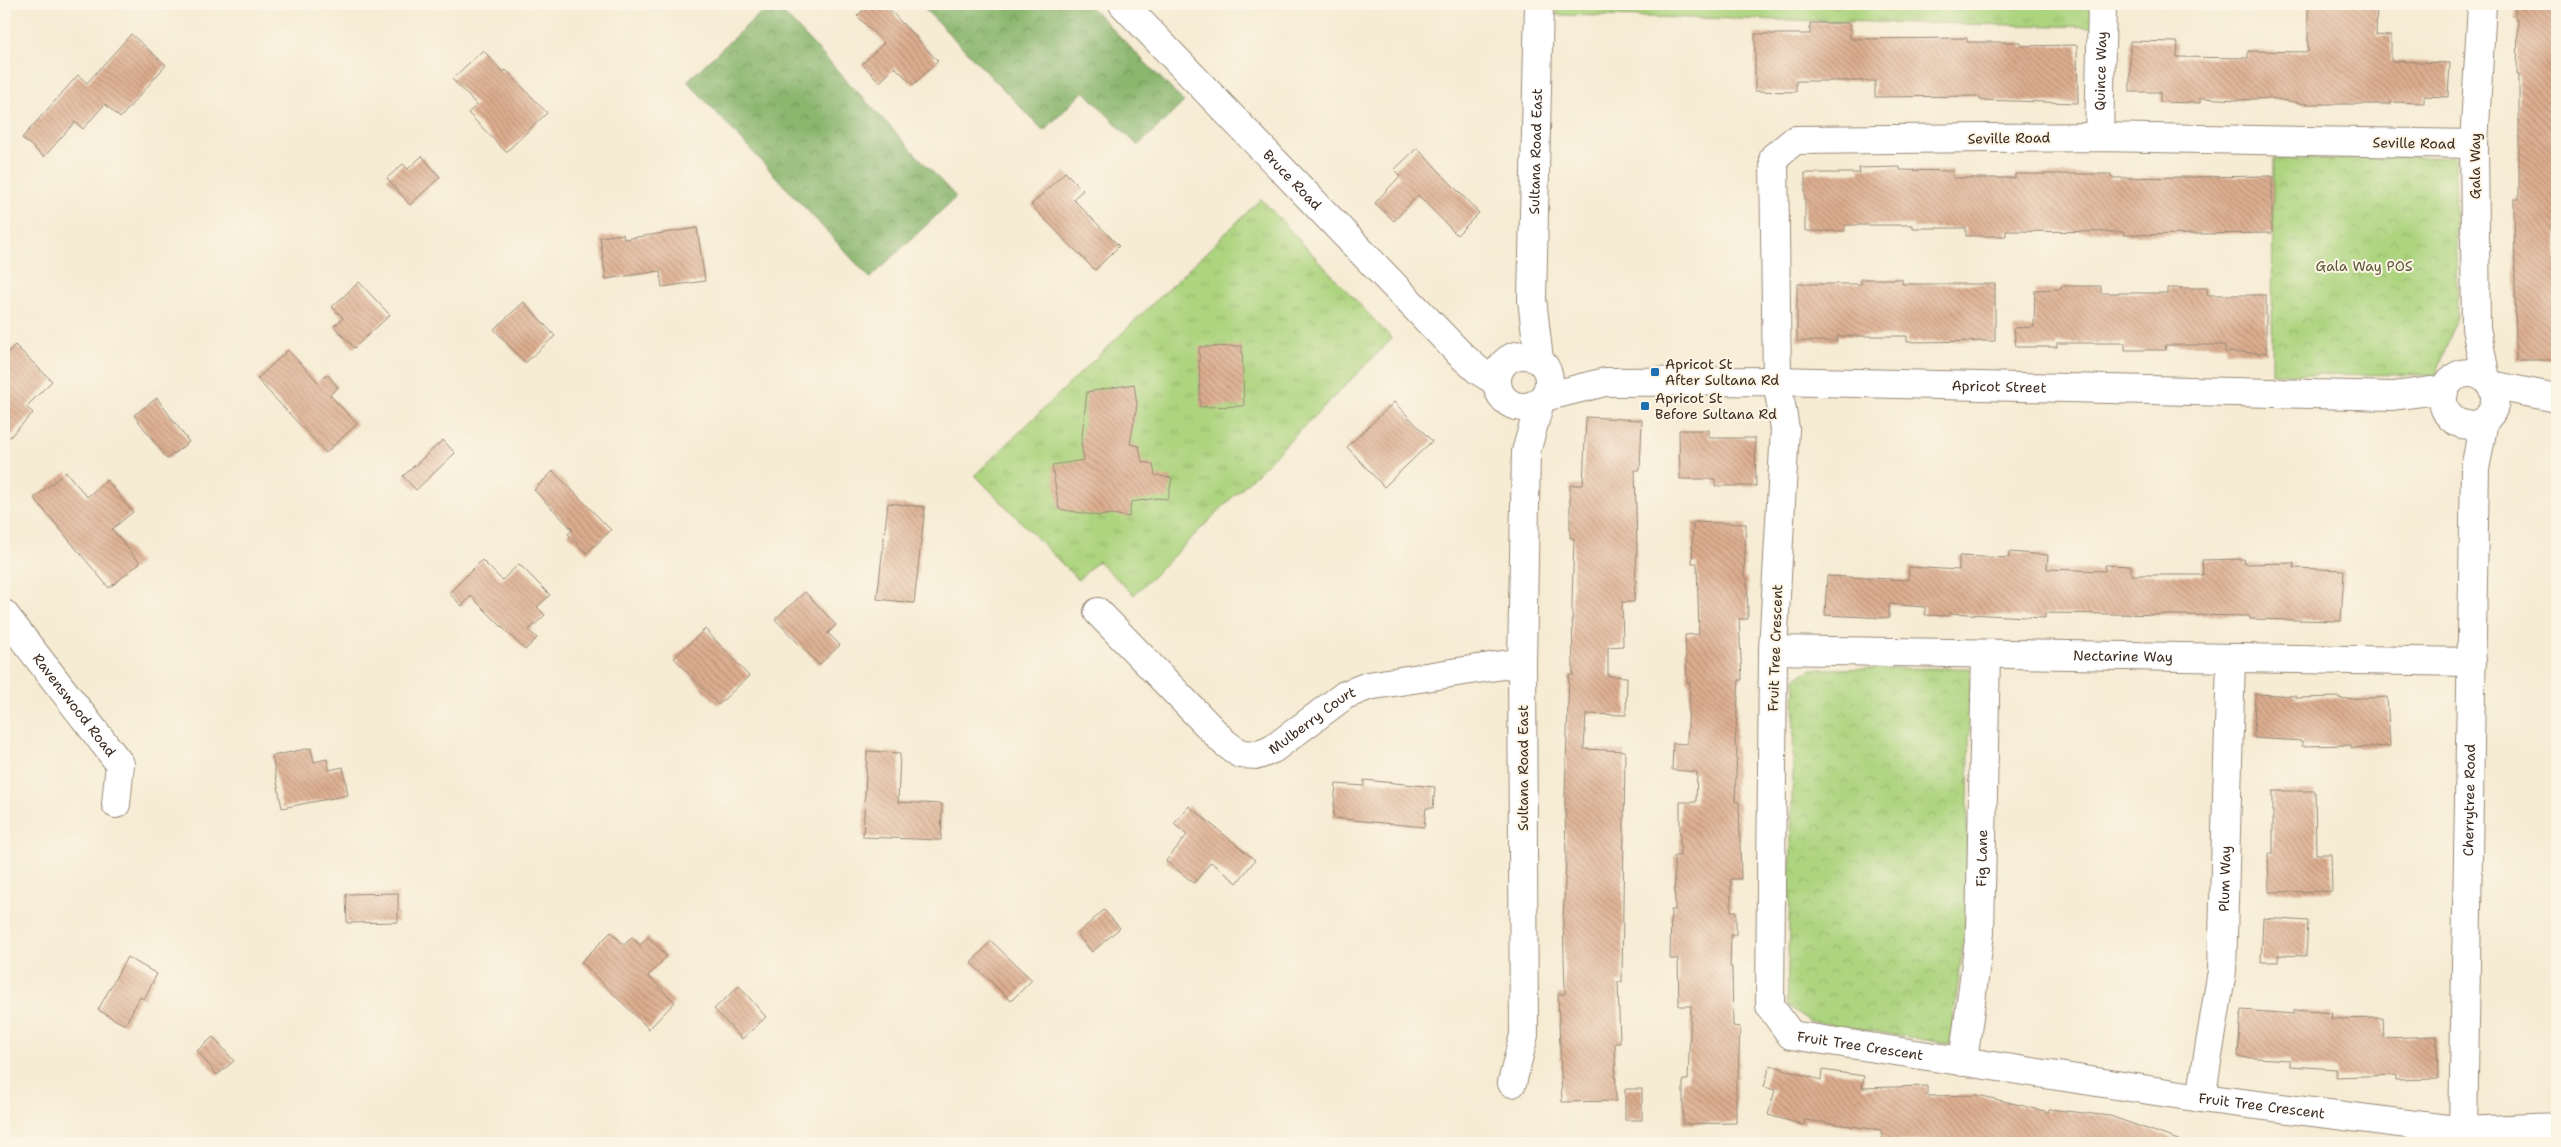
<svg xmlns="http://www.w3.org/2000/svg" width="2561" height="1147" font-family="'Shantell Sans',sans-serif">
<defs>
<pattern id="grass-tufts" width="24" height="20" patternUnits="userSpaceOnUse" patternTransform="scale(1.25)"><rect width="24" height="20" fill="#add47f"/><path d="M3 7l-1-3M5 7V3M7 7l1-3M15 17l-1-3M17 17v-4M19 17l1-3" fill="none" stroke="#96b66d"/></pattern>
<pattern id="forest-crowns" width="20" height="18" patternUnits="userSpaceOnUse" patternTransform="scale(1.25)"><rect width="20" height="18" fill="#8ab66e"/><path d="M2 6a3 3 0 1 1 6 0M12 15a3 3 0 1 1 6 0" fill="none" stroke="#72945a"/></pattern>
<pattern id="park-crowns" width="20" height="18" patternUnits="userSpaceOnUse" patternTransform="scale(1.25)"><rect width="20" height="18" fill="#add47f"/><path d="M2 6a3 3 0 1 1 6 0M12 15a3 3 0 1 1 6 0" fill="none" stroke="#96b66d"/></pattern>
<pattern id="building-back-hatch" width="6" height="6" patternUnits="userSpaceOnUse" patternTransform="scale(1.25)"><rect width="6" height="6" fill="#ddae90"/><path d="M-1 5l2 2M0 0l6 6M5-1l2 2" fill="none" stroke="#b48e75"/></pattern>
</defs>
<rect width="100%" height="100%" fill="#fcf5e5"/>
<filter id="ink" filterUnits="userSpaceOnUse"><feTurbulence type="fractalNoise" baseFrequency=".02" numOctaves="2"/><feDisplacementMap in="SourceGraphic" scale="10" xChannelSelector="R" yChannelSelector="G"/><feConvolveMatrix kernelMatrix="1 2 1 2 8 2 1 2 1" color-interpolation-filters="sRGB"/></filter>
<filter id="wash" filterUnits="userSpaceOnUse"><feTurbulence type="fractalNoise" baseFrequency=".0096" numOctaves="4" result="noise"/><feDisplacementMap in="SourceGraphic" scale="20" xChannelSelector="R" yChannelSelector="G"/><feGaussianBlur stdDeviation="1.12" result="paint"/><feColorMatrix in="noise" values="0 0 0 0 0 0 0 0 0 0 0 0 0 0 0 0 0 1.4 0 .05"/><feComposite in="paint" operator="in"/></filter>
<g filter="url(#wash)">
<rect width="100%" height="100%" fill="#f6ebd3"/>
<!-- grass -->
<path fill="url(#grass-tufts)" stroke="#747f4e" d="M1557 4H2103L2102 27 1557 15Z
M1261 199 1392 339 1134 595 1098 561 1078 580 975 475Z"/>
<!-- forest -->
<path fill="url(#forest-crowns)" stroke="#627046" d="M770 4H775L956 197 870 278 687 81Z
M920 4H1088L1184 102 1138 146 1084 91 1044 131Z"/>
<!-- park -->
<path fill="url(#park-crowns)" stroke="#747f4e" d="M2455 157 2457 318 2436 375 2272 374 2273 159Z
M1971 668 1965 931 1950 1044 1809 1021 1787 1005 1795 678 1812 669Z"/>
<g id="blocks">
<!-- building -->
<path fill="url(#building-back-hatch)" d="M869 4H884L938 61 913 85 895 67 880 82 862 64 884 43 857 16Z
M2308 4H2377L2376 35 2391 36V61L2450 63 2448 97 2424 96V103L2391 102V104H2305L2270 98 2238 100 2200 98V103L2160 102V92H2130V41L2178 42 2177 57 2248 58V51L2308 52Z
M2515 4H2557V360H2516L2514 199H2519V75H2517L2518 20H2515Z
M1810 23H1850V39L1967 38V42H2021V46L2077 45 2078 103 1980 100V96L1875 97V81H1796V92L1755 91V34H1810Z
M131 34 166 65 120 118 105 104 83 129 75 122 44 157 22 138 78 75 87 83Z
M483 50 503 72 506 70 547 113 506 152 468 113 477 105 452 79Z
M1417 148 1479 213 1457 235 1418 195 1394 221 1375 203 1400 176 1394 170Z
M422 156 440 177 410 205 387 178 403 164 408 169Z
M1900 167V170L1953 171V178H2015V174H2111V178L2272 176V233L2124 235V232L2006 231V236H1966V228H1913V225H1845V231H1805V173H1860L1859 168Z
M1065 172 1083 190 1073 199 1119 246 1095 270 1031 205Z
M697 228 705 281 662 287 660 271 606 279 600 237 623 234 624 239Z
M1861 279H1902V284H1995V341L1907 342V336H1837V341H1797V284H1861Z
M359 282 390 315 354 348 334 326 343 318 332 307Z
M2061 286H2101V293H2167V288H2207V295H2266V353L2225 352V345H2165L2166 350H2125V343H2057V347H2016L2014 328 2034 327 2035 290 2061 289Z
M524 302 555 336 525 363 494 329Z
M15 345 52 381 26 407 33 413 4 443V357Z
M1242 346 1244 406 1200 407 1199 347Z
M288 350 318 382 327 374 338 387 330 395 357 424 326 453 257 379Z
M1134 384 1137 405 1130 444 1139 446 1142 462 1153 464 1155 475 1172 478 1168 499 1158 498 1131 502 1129 517 1112 514 1099 516 1059 509 1052 465 1084 460 1081 444 1087 392Z
M157 398 189 442 167 459 134 415Z
M1394 402 1432 441 1384 487 1347 447Z
M1586 417 1642 420 1640 470H1635L1637 548 1634 602H1622L1623 646 1608 647V676L1627 677 1626 715 1586 714 1584 749 1625 751 1622 982H1618L1620 1043H1615L1616 1101 1562 1102 1558 994H1565L1563 918 1566 864 1565 796 1569 675H1573L1572 601 1574 538H1570V485H1583Z
M1679 430H1709V438H1755L1756 486H1715V479H1680Z
M443 440 455 453 416 490 403 476Z
M553 471 611 530 587 553 568 534 573 530 534 490Z
M66 472 87 497 107 480 133 512 112 529 140 563 109 588 34 498Z
M888 503 925 507 914 603 877 599Z
M1693 522 1746 524 1744 578H1747L1748 619H1739L1742 680H1739L1735 747H1737L1735 802H1739L1741 879H1731V911H1736V935H1731L1730 967H1732L1733 1026 1740 1027 1738 1080 1736 1079V1123L1683 1124V1080H1688L1691 1006H1679L1678 959H1670L1671 910H1675L1674 856H1680V802H1696L1697 772 1672 770 1673 743 1687 744 1690 682H1687L1685 635 1699 634 1697 563H1692Z
M2009 552 2048 555 2047 569 2105 571V565L2131 566V575H2203L2202 560 2244 559 2245 564 2294 563V568L2344 570 2341 621 2250 619 2249 616 2045 613V618L1949 613V616L1925 615V607L1889 604V618L1825 615 1827 576 1908 580 1909 567 1959 570V556L2009 558Z
M482 560 502 580 519 564 550 595 537 607 545 615 529 630 537 638 525 650 471 596 462 606 449 593Z
M805 592 836 625 828 633 840 645 819 665 775 619Z
M705 629 749 676 718 705 674 658Z
M2255 694 2296 696V698L2340 697V699L2387 697 2390 746 2351 748V745L2302 746V741L2254 738Z
M311 748 314 762 327 759 329 770 343 767 348 795 282 808 272 756Z
M867 751 900 753 898 802 942 804 941 840 863 837Z
M1364 780 1435 787 1433 808H1426L1424 827 1333 818 1336 784 1364 786Z
M2273 791H2315L2316 854H2331L2332 891 2269 892 2268 854H2273Z
M1189 806 1255 860 1237 883 1211 862 1194 883 1166 861 1187 835 1174 824Z
M398 893V922L347 923 346 894Z
M1104 910 1120 928 1092 952 1077 934Z
M2263 918 2308 921 2306 956 2278 955V962H2261Z
M611 932 624 945 632 937 640 945 648 937 667 956 648 976 675 1002 649 1029 581 962Z
M991 941 1032 980 1011 1001 971 963Z
M127 957 157 974 144 999 140 997 125 1025 98 1010Z
M739 986 766 1017 742 1039 714 1009Z
M2241 1010 2294 1014V1010L2332 1013 2331 1019 2383 1018 2384 1038 2437 1036 2438 1079 2396 1080V1075L2336 1077V1069L2290 1066V1060L2238 1057Z
M213 1037 234 1061 217 1075 197 1051Z
M1770 1065 1821 1080 1822 1070 1864 1076 1862 1088 1927 1086V1096L1978 1095 2049 1112V1109L2110 1116 2181 1141 2180 1143H1942V1140L1882 1142 1881 1130 1805 1120 1804 1125 1768 1115 1775 1090 1764 1087Z
M1625 1089H1642V1120H1625Z"/>
</g>
</g>
<g filter="url(#ink)">
<use href="#blocks" fill-opacity="0" stroke="#988a78" stroke-width="1"/>
<g fill="none" stroke-linecap="round" stroke-linejoin="round">
<!-- minor casing -->
<g stroke="#988a78" stroke-width="30">
<g id="minor">
<path id="s1" d="M1123 4 1461 355 1479 371 1497 382"/>
<path d="M2482 4 2474 144 2476 328 2486 379"/>
<path id="s2" d="M2099 137 2102 4"/>
<path id="s3" d="M2474 144 2099 137 1795 140 1774 157 1777 381 1785 429 1773 650 1770 1006 1791 1035 2201 1098 2463 1131 2557 1127"/>
<circle cx="1523" cy="381" r="26"/>
<path id="s4" d="M1539 360 1532 299 1539 4"/>
<circle cx="2469" cy="399" r="26"/>
<path d="M2491 385 2557 398"/>
<path id="s5" d="M1545 397 1605 382 1777 381 2393 396 2445 389"/>
<path id="s6" d="M1098 612 1225 743 1240 754 1259 755 1273 749 1345 695 1368 686 1522 662"/>
<path id="s7" d="M4 614 120 764 116 804"/>
<path id="s8" d="M1773 650 2472 662"/>
<path id="s9" d="M1963 1062 1980 933 1986 654"/>
<path d="M1512 1083 1524 1035 1522 662 1526 452 1540 402"/>
<path id="s10" d="M2201 1098 2222 971 2231 658"/>
<path id="s11" d="M2463 1131 2475 469 2484 421"/>
</g>
</g>
<!-- minor -->
<use href="#minor" stroke="#fff" stroke-width="28"/>
</g>
</g>
<!-- markers -->
<g fill="#1f6fb2" stroke="#fcf5e5" stroke-width="2">
<rect x="1650" y="367" width="10" height="10" rx="2.5"/>
<rect x="1640" y="401" width="10" height="10" rx="2.5"/>
</g>
<g text-anchor="middle" dominant-baseline="central" stroke-width="4" stroke-linejoin="round" paint-order="stroke">
<!-- street labels -->
<g font-size="14" fill="#3b2a1e" stroke="#fcf5e5">
<text stroke="none"><textPath href="#s2" startOffset="66">Quince Way</textPath></text>
<text transform="translate(2009 138) rotate(-1)">Seville Road</text>
<text transform="translate(2414 143) rotate(1)">Seville Road</text>
<text stroke="none"><textPath href="#s4" startOffset="209">Sultana Road East</textPath></text>
<text transform="translate(2475 166) rotate(-90)">Gala Way</text>
<text stroke="none"><textPath href="#s1" startOffset="244">Bruce Road</textPath></text>
<text stroke="none"><textPath href="#s5" startOffset="456">Apricot Street</textPath></text>
<text transform="translate(1775 648) rotate(-88)">Fruit Tree Crescent</text>
<text stroke="none"><textPath href="#s8" startOffset="350">Nectarine Way</textPath></text>
<text stroke="none"><textPath href="#s7" startOffset="115">Ravenswood Road</textPath></text>
<text stroke="none"><textPath href="#s6" startOffset="284">Mulberry Court</textPath></text>
<text transform="translate(1523 768) rotate(-90)">Sultana Road East</text>
<text stroke="none"><textPath href="#s11" startOffset="331">Cherrytree Road</textPath></text>
<text stroke="none"><textPath href="#s9" startOffset="205">Fig Lane</textPath></text>
<text stroke="none"><textPath href="#s10" startOffset="221">Plum Way</textPath></text>
<text stroke="none"><textPath href="#s3" startOffset="1662">Fruit Tree Crescent</textPath></text>
<text stroke="none"><textPath href="#s3" startOffset="2068">Fruit Tree Crescent</textPath></text>
</g>
<!-- park labels -->
<g font-size="14" fill="#585436" stroke="#fcf5e5">
<text x="2364" y="266">Gala Way POS</text>
</g>
<!-- poi labels -->
<g font-size="14" fill="#3b2a1e" stroke="#fcf5e5" text-anchor="start">
<text x="1665" y="364">Apricot St<tspan x="1665" dy="16">After Sultana Rd</tspan></text>
<text x="1655" y="398">Apricot St<tspan x="1655" dy="16">Before Sultana Rd</tspan></text>
</g>
</g>
<!-- margin -->
<rect width="2561" height="1147" fill="none" stroke="#fcf5e5" stroke-width="20"/>
</svg>
